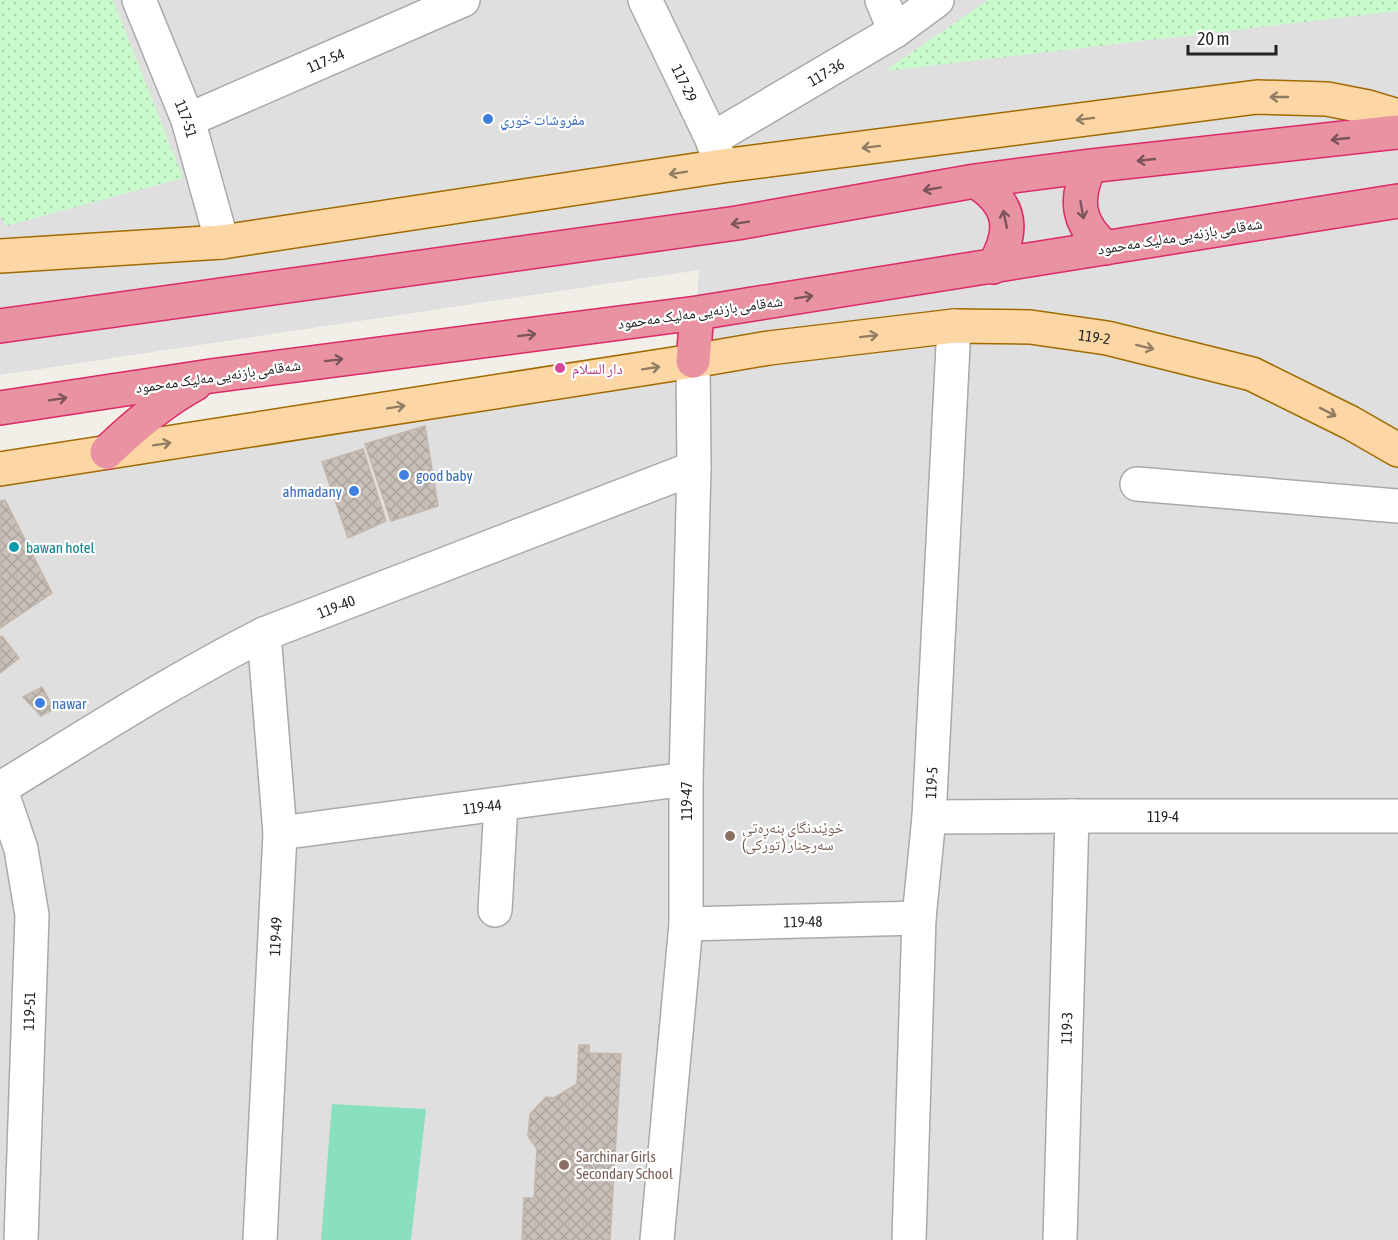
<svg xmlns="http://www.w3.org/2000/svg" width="1398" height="1240" font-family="'Asap Condensed','Noto Naskh Arabic',sans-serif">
<defs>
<pattern id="park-dots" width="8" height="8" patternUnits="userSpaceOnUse" patternTransform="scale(1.5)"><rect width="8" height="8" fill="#c8facc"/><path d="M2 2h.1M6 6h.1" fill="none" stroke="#acd6af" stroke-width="1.8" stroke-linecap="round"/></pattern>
<pattern id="building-cross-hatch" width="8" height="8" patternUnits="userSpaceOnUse" patternTransform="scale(1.5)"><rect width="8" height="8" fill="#c7bfb8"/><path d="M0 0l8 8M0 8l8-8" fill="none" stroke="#aba49e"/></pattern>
</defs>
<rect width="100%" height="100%" fill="#f2efe9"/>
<!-- residential -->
<path fill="#e0dfdf" d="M0 0H1398V1240H0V469L693 361 699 270 0 375Z"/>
<!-- park -->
<path fill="url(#park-dots)" d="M0 0H113L183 178 5 226 0 215Z
M988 0H1398V11L885 71Z"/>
<!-- pitch -->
<path fill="#88e0be" d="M332 1104 426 1109 411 1240H321Z"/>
<!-- building -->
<path fill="url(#building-cross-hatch)" stroke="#c4b6ab" stroke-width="1.5" d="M425 426 438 506 391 521 365 444Z
M363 449 386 521 348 538 322 462Z
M5 500 52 593 0 628V501Z
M2 636 19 658 0 673V637Z
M42 687 54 709 41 716 23 697Z
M579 1045H589V1053L621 1054 610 1240H522L524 1198H534L537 1149 528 1136 530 1114 546 1097 554 1098 577 1084Z"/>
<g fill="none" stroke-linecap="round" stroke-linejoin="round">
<!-- minor casing -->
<g stroke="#a9a9a9" stroke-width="36">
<g id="minor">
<path id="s1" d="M139 0 188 120 222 242"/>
<path id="s2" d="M645 0 712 139 719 159"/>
<path d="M882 0 895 31"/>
<path id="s3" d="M188 120 463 0"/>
<path id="s4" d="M712 139 895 31 937 0"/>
<path d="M1137 484 1398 506"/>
<path d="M0 787 21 849 32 915 21 1240"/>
<path id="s5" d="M1 788C88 735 173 680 264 634L694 468"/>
<path id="s6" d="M929 817 1072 816H1398"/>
<path id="s7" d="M280 833 686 779"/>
<path d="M495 910 501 804"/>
<path id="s8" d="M686 924 919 918"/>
<path id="s9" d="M260 1240 280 833 264 634"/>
<path d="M657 1240 686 924V779L694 468 693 361"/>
<path id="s10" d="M909 1240 919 918 929 817 954 326"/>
<path id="s11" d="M1060 1240 1072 816"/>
</g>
</g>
<!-- major casing -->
<g stroke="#a06b00" stroke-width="36">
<g id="major">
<path d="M0 256 222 242 722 166 1257 97 1327 99 1368 107 1398 116"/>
<path id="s12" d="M0 469 693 361 769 348 954 326 1030 327 1107 338 1252 374 1351 423 1398 450"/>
</g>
</g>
<!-- highway casing -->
<g stroke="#dc2a67" stroke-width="36">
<path id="highway" d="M1090 166C1074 199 1077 224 1106 248
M975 181C1012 204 1015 231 993 267
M0 326 737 223 975 181 1090 166 1398 132
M693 361 697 313
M0 408 211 376 697 313 1398 201
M107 452C134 426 162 402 195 384"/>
</g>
<!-- minor -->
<use href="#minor" stroke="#fff" stroke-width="33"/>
<!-- major -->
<use href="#major" stroke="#fcd6a4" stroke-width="33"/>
<!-- highway -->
<use href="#highway" stroke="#e892a2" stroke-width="33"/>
</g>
<!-- one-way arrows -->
<defs><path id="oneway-shaft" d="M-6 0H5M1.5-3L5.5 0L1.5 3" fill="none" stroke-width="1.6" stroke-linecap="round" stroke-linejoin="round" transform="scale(1.5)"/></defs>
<g stroke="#8f7c63">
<use href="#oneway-shaft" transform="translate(1279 97) rotate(-180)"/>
<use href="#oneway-shaft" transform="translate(1085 119) rotate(173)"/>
<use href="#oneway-shaft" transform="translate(871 147) rotate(173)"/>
<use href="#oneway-shaft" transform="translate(678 173) rotate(171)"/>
<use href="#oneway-shaft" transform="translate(869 336) rotate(-7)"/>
<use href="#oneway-shaft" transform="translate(1145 347) rotate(14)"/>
<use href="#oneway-shaft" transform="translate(651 368) rotate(-9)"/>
<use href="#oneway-shaft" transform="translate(396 407) rotate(-9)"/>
<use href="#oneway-shaft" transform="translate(1328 412) rotate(27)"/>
<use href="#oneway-shaft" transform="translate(162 444) rotate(-9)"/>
</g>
<g stroke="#7b545c">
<use href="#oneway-shaft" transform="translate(1340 139) rotate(174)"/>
<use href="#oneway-shaft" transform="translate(1146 160) rotate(174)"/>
<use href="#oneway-shaft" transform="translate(932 189) rotate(170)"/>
<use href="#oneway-shaft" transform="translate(1082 210) rotate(80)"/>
<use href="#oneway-shaft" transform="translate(1005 219) rotate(-102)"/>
<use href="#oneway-shaft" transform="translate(740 223) rotate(171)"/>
<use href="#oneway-shaft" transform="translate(804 297) rotate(-9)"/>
<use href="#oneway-shaft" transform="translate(527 335) rotate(-7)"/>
<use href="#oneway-shaft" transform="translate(334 360) rotate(-7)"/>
<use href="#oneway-shaft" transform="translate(58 399) rotate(-9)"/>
</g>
<!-- markers -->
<g fill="#3f7fe0" stroke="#fff" stroke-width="2">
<circle cx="488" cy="119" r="6"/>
<circle cx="404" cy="475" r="6"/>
<circle cx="354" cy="491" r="6"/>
<circle cx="40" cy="703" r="6"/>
</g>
<circle fill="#d1479c" stroke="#fff" stroke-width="2" cx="560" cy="368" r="6"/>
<circle fill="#0f9aa8" stroke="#fff" stroke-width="2" cx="14" cy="547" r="6"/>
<g fill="#8d6e63" stroke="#fff" stroke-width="2">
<circle cx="730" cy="836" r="6"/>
<circle cx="564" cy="1165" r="6"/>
</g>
<g text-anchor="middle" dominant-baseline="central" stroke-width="4.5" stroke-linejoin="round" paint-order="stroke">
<!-- street labels -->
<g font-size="15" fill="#222" stroke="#fff">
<text stroke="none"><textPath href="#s3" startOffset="150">117-54</textPath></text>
<text stroke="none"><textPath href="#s4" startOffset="132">117-36</textPath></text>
<text stroke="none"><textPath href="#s2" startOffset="92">117-29</textPath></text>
<text stroke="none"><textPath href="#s1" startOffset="128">117-51</textPath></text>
<text transform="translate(1180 236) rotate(-9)">شەقامی بازنەیی مەلیک مەحمود</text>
<text transform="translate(700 312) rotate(-8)">شەقامی بازنەیی مەلیک مەحمود</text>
<text stroke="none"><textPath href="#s12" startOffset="1106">119-2</textPath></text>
<text transform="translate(218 376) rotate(-8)">شەقامی بازنەیی مەلیک مەحمود</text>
<text stroke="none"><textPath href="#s5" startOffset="382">119-40</textPath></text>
<text stroke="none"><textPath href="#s10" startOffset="458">119-5</textPath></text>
<text transform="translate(686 801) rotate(-90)">119-47</text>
<text stroke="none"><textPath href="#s7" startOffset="204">119-44</textPath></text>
<text stroke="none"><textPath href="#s6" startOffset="234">119-4</textPath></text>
<text stroke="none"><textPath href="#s8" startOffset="117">119-48</textPath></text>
<text stroke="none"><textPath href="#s9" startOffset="304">119-49</textPath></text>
<text transform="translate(29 1011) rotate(-88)">119-51</text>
<text stroke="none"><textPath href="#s11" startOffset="212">119-3</textPath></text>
</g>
<!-- shop labels -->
<g font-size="15" fill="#366cbe" stroke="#fff" text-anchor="start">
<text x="500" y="119">مفروشات خوري</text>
<text x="416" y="475">good baby</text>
<text x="342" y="491" text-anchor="end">ahmadany</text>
<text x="52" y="703">nawar</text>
</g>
<!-- hotel labels -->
<g font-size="15" fill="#b23c85" stroke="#fff" text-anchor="start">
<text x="572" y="368">دار السلام</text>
</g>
<!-- culture labels -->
<g font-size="15" fill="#0d838f" stroke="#fff" text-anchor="start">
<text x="26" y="547">bawan hotel</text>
</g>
<!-- education labels -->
<g font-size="15" fill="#785e54" stroke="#fff" text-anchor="start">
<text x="742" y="827">خوێندنگای بنەڕەتی<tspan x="742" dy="17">سەرچنار ( تورکی)</tspan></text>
<text x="576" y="1156">Sarchinar Girls<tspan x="576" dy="17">Secondary School</tspan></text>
</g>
</g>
<!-- scale -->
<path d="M1188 45v9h88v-9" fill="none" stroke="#222222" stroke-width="3"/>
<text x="1197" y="45" font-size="18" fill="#222222" stroke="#ffffff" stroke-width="4.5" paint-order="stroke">20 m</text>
</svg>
